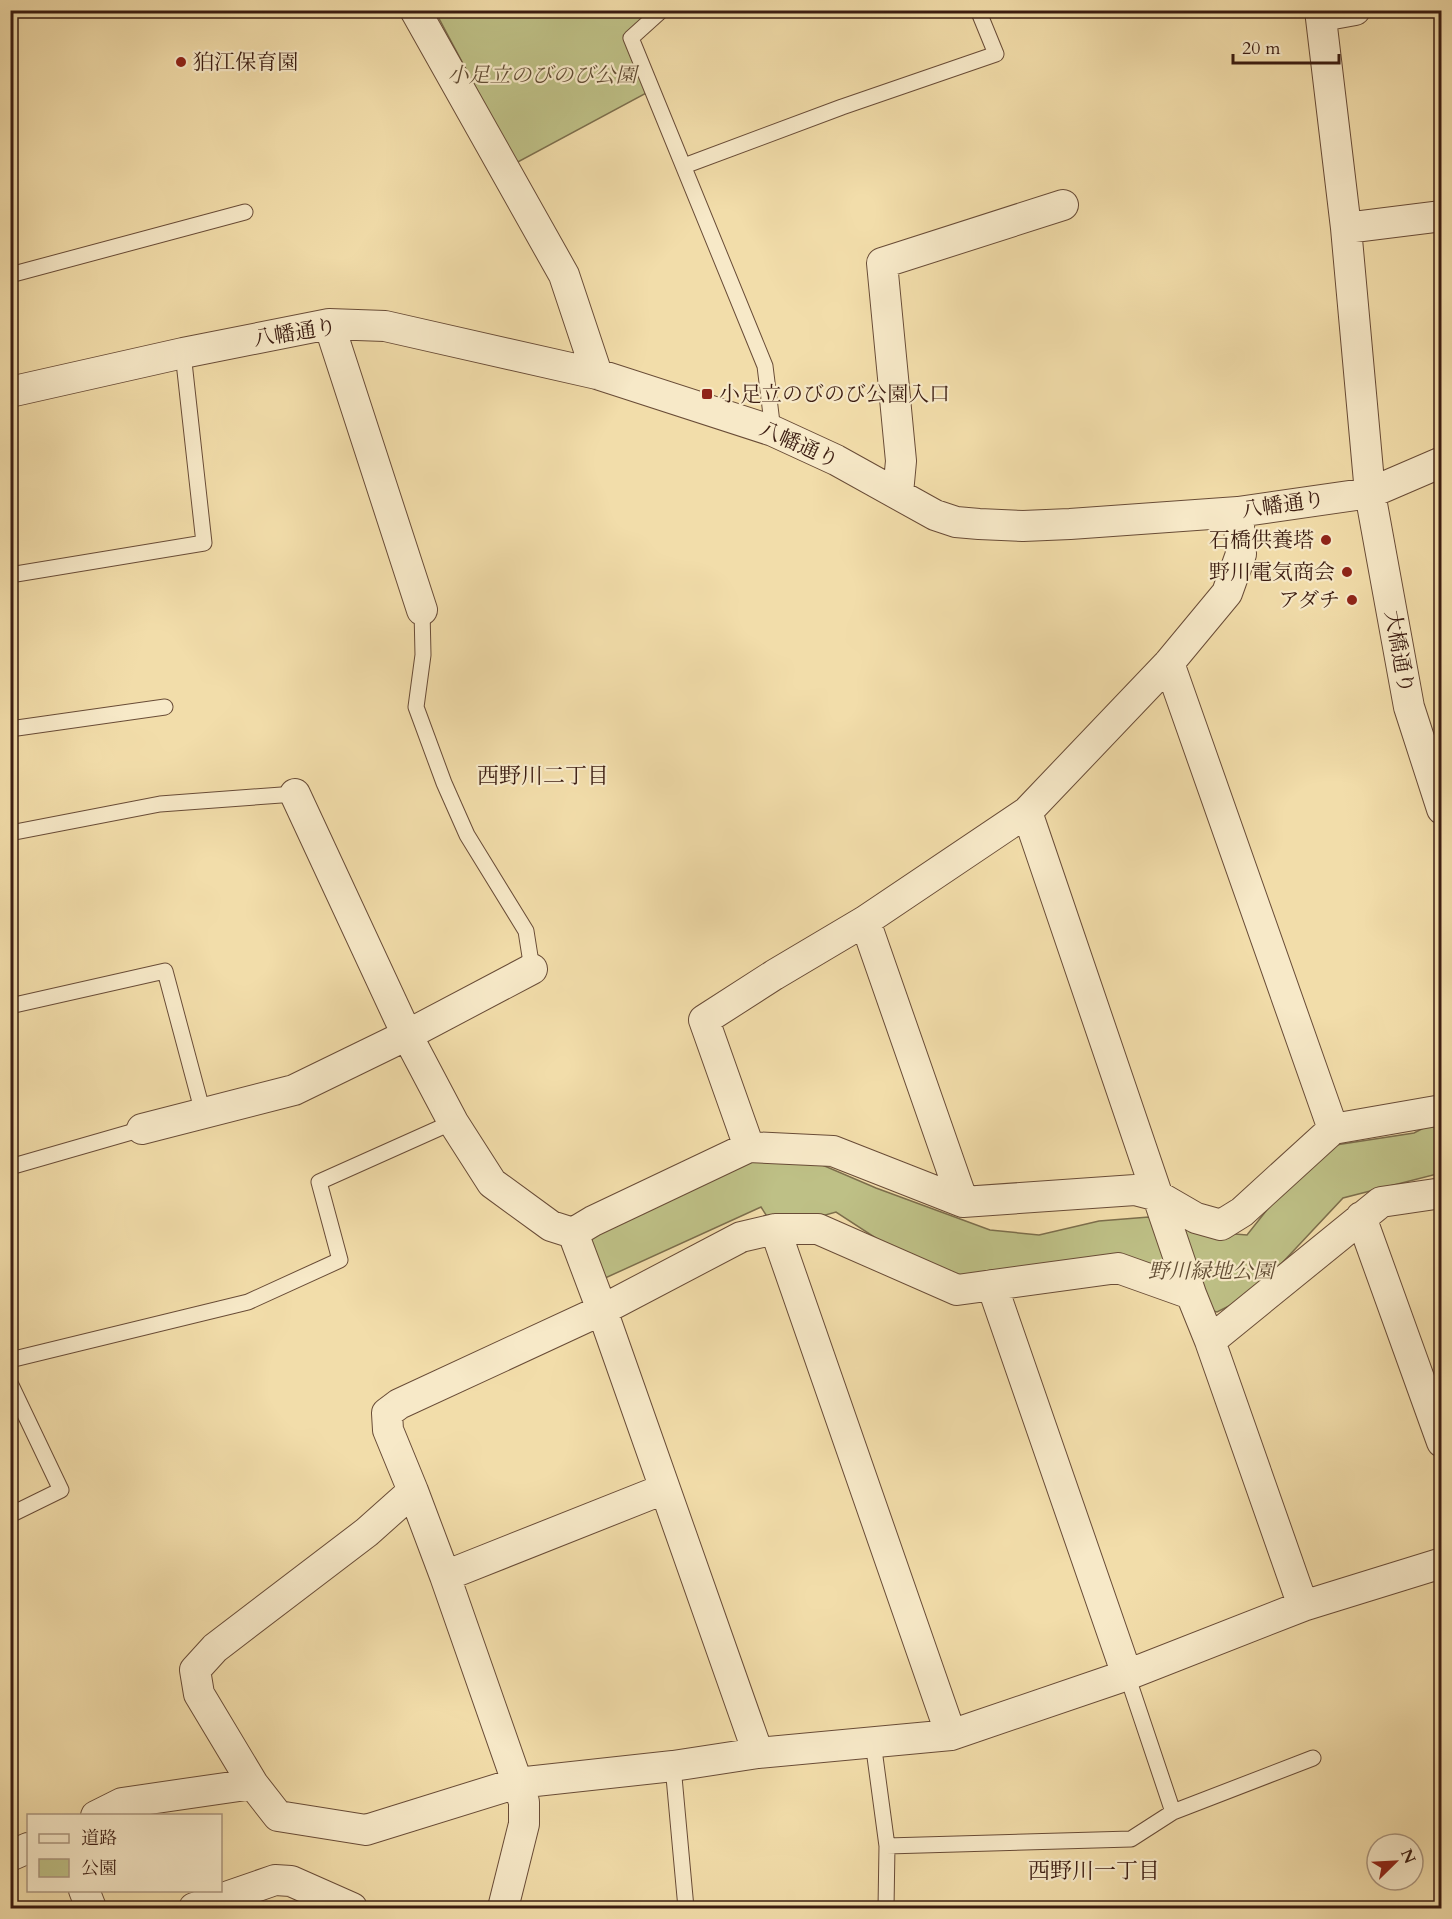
<svg xmlns="http://www.w3.org/2000/svg" width="1452" height="1919" font-family="Cardo,'Noto Serif JP',serif">
<rect width="100%" height="100%" fill="#f2ddaa"/>
<filter id="stains"><feTurbulence type="fractalNoise" baseFrequency=".00333" numOctaves="4"/><feColorMatrix values="0 0 0 0 .2 0 0 0 0 .09 0 0 0 0 .02 0 0 0 .5 -.17"/></filter>
<radialGradient id="worn" r=".72"><stop offset=".6" stop-color="#630" stop-opacity="0"/><stop offset="1" stop-color="#630" stop-opacity=".3"/></radialGradient>
<!-- green -->
<path fill="#bec086" stroke="#7c6e4c" stroke-width="1.5" d="M435 11H644L650 21 631 38 652 90 516 163Z
M1441 1119V1173L1343 1198 1267 1279 1235 1303 1217 1312 1181 1302 1142 1267 962 1276 908 1259 836 1212 775 1229 761 1207 603 1279 582 1231 744 1158 813 1161 876 1188 990 1230 1039 1235 1099 1221 1149 1217 1210 1232 1247 1235 1316 1148 1414 1133Z"/>
<g fill="none" stroke-linecap="round" stroke-linejoin="round">
<!-- service casing -->
<g stroke="#694c37" stroke-width="17">
<path id="service" d="M662 10 631 38 765 366 773 431
M684 166 842 107 996 54 978 10
M10 275 245 212
M10 575 204 543 183 353
M422 610 423 655 416 707 444 783 467 835 526 931 532 969
M10 729 165 707
M10 833 160 804 295 794
M10 1006 165 971 203 1113
M10 1167 142 1129
M10 1360 248 1302 340 1260 319 1182 453 1122
M10 1383 61 1490 10 1515
M1127 1675 1173 1812 1313 1758
M873 1742 887 1846 886 1908
M673 1766 686 1908
M887 1846 1131 1839 1173 1812"/>
</g>
<!-- minor casing -->
<g stroke="#694c37" stroke-width="32">
<path id="minor" d="M415 10 564 275 597 374
M1320 10 1346 228 1370 493 1409 707 1442 809
M1322 16 1355 10
M1346 228 1442 216
M329 324 422 610
M10 392 183 353 329 324 385 326 597 374 773 431 836 460 935 515 956 522 979 524 1023 526 1070 524 1238 512 1370 493 1442 462
M898 493 901 461 882 263 1063 205
M1238 512 1241 554 1227 593 1169 663 1027 812 865 921 774 975 704 1020 749 1147 833 1151 963 1202 1135 1190 1158 1196 1196 1218 1221 1225 1242 1212 1333 1129 1442 1110
M1169 663 1333 1129
M295 794 407 1035 453 1122 492 1183 551 1226 573 1233 593 1221 749 1147
M1027 812 1191 1294
M865 921 963 1202
M142 1129 294 1090 407 1035 532 969
M1361 1217 1442 1442
M775 1229 951 1735
M573 1233 602 1310 758 1753
M992 1285 1127 1675
M1210 1341 1303 1606
M413 1491 445 1576 524 1802V1824L503 1908
M445 1576 664 1489
M253 1784 199 1694 195 1670 215 1648 367 1532 413 1491 388 1430 387 1413 399 1404 602 1310 741 1237 775 1229H818L957 1290 1118 1268 1191 1294 1210 1341 1381 1202 1442 1193
M96 1816 122 1803 253 1784 278 1816 366 1830 517 1783 673 1766 758 1753 951 1735 1127 1675 1303 1606 1442 1563
M10 1856 28 1848
M84 1890 91 1908
M194 1908 275 1880 291 1881 352 1908"/>
</g>
<!-- service -->
<use href="#service" stroke="#f7e9c8" stroke-width="15"/>
<!-- minor -->
<use href="#minor" stroke="#f7e9c8" stroke-width="30"/>
</g>
<!-- markers -->
<g fill="#8f2418" stroke="#f7e9c8" stroke-width="2">
<circle cx="181" cy="62" r="6"/>
<rect x="701" y="388" width="12" height="12" rx="3"/>
<circle cx="1326" cy="540" r="6"/>
<circle cx="1347" cy="572" r="6"/>
<circle cx="1352" cy="600" r="6"/>
</g>
<g text-anchor="middle" dominant-baseline="central" stroke-width="4.5" stroke-linejoin="round" paint-order="stroke">
<!-- poi labels -->
<g font-size="21" fill="#3b1c11" stroke="#f7e9c8" text-anchor="end">
<text x="193" y="62" text-anchor="start">狛江保育園</text>
<text x="719" y="394" text-anchor="start">小足立のびのび公園入口</text>
<text x="1314" y="540">石橋供養塔</text>
<text x="1335" y="572">野川電気商会</text>
<text x="1340" y="600">アダチ</text>
</g>
<!-- park labels -->
<g font-size="21" font-style="italic" fill="#624d34" stroke="#f7e9c8">
<text x="542" y="75">小足立のびのび公園</text>
<text x="1211" y="1271">野川緑地公園</text>
</g>
<!-- street labels -->
<g font-size="21" fill="#3b1c11" stroke="#f7e9c8">
<text transform="translate(295 333) rotate(-9)">八幡通り</text>
<text transform="translate(799 445) rotate(24)">八幡通り</text>
<text transform="translate(1283 505) rotate(-8)">八幡通り</text>
<text transform="translate(1399 652) rotate(80)">大橋通り</text>
</g>
<!-- neighbourhood labels -->
<g font-size="22" fill="#3b1c11" stroke="#f7e9c8">
<text x="543" y="776">西野川二丁目</text>
<text x="1094" y="1871">西野川一丁目</text>
</g>
</g>
<!-- margin -->
<rect width="1452" height="1919" fill="none" stroke="#f2ddaa" stroke-width="36"/>
<rect x="12" y="12" width="1428" height="1895" fill="none" stroke="#3b1c11" stroke-width="3"/>
<rect x="18" y="18" width="1416" height="1883" fill="none" stroke="#3b1c11" stroke-width="1.5"/>
<!-- legend -->
<rect x="27" y="1814" width="195" height="78" fill="#f7e9c8" stroke="#ac977f" stroke-width="1.5"/>
<rect x="39" y="1834" width="30" height="9" fill="#f7e9c8" stroke="#ac977f" stroke-width="1.5"/>
<text x="81" y="1844" font-size="18" fill="#3b1c11">道路</text>
<rect x="39" y="1859" width="30" height="18" fill="#bec086" stroke="#ac977f" stroke-width="1.5"/>
<text x="81" y="1874" font-size="18" fill="#3b1c11">公園</text>
<!-- north arrow -->
<g transform="translate(1395 1862) rotate(66)"><circle r="28" fill="#f7e9c8" stroke="#ac977f" stroke-width="1.5"/>
<path d="M0-4.5L10 22L0 15L-10 22Z" fill="#8f2418"/>
<text y="-9" font-size="16" font-weight="bold" text-anchor="middle" fill="#3b1c11">N</text>
</g>
<!-- scale -->
<path d="M1233 54v9h106v-9" fill="none" stroke="#3b1c11" stroke-width="3"/>
<text x="1242" y="54" font-size="18" fill="#3b1c11" stroke="#f7e9c8" stroke-width="4.5" paint-order="stroke">20 m</text>
<rect width="100%" height="100%" filter="url(#stains)"/>
<rect width="100%" height="100%" fill="url(#worn)"/>
</svg>
